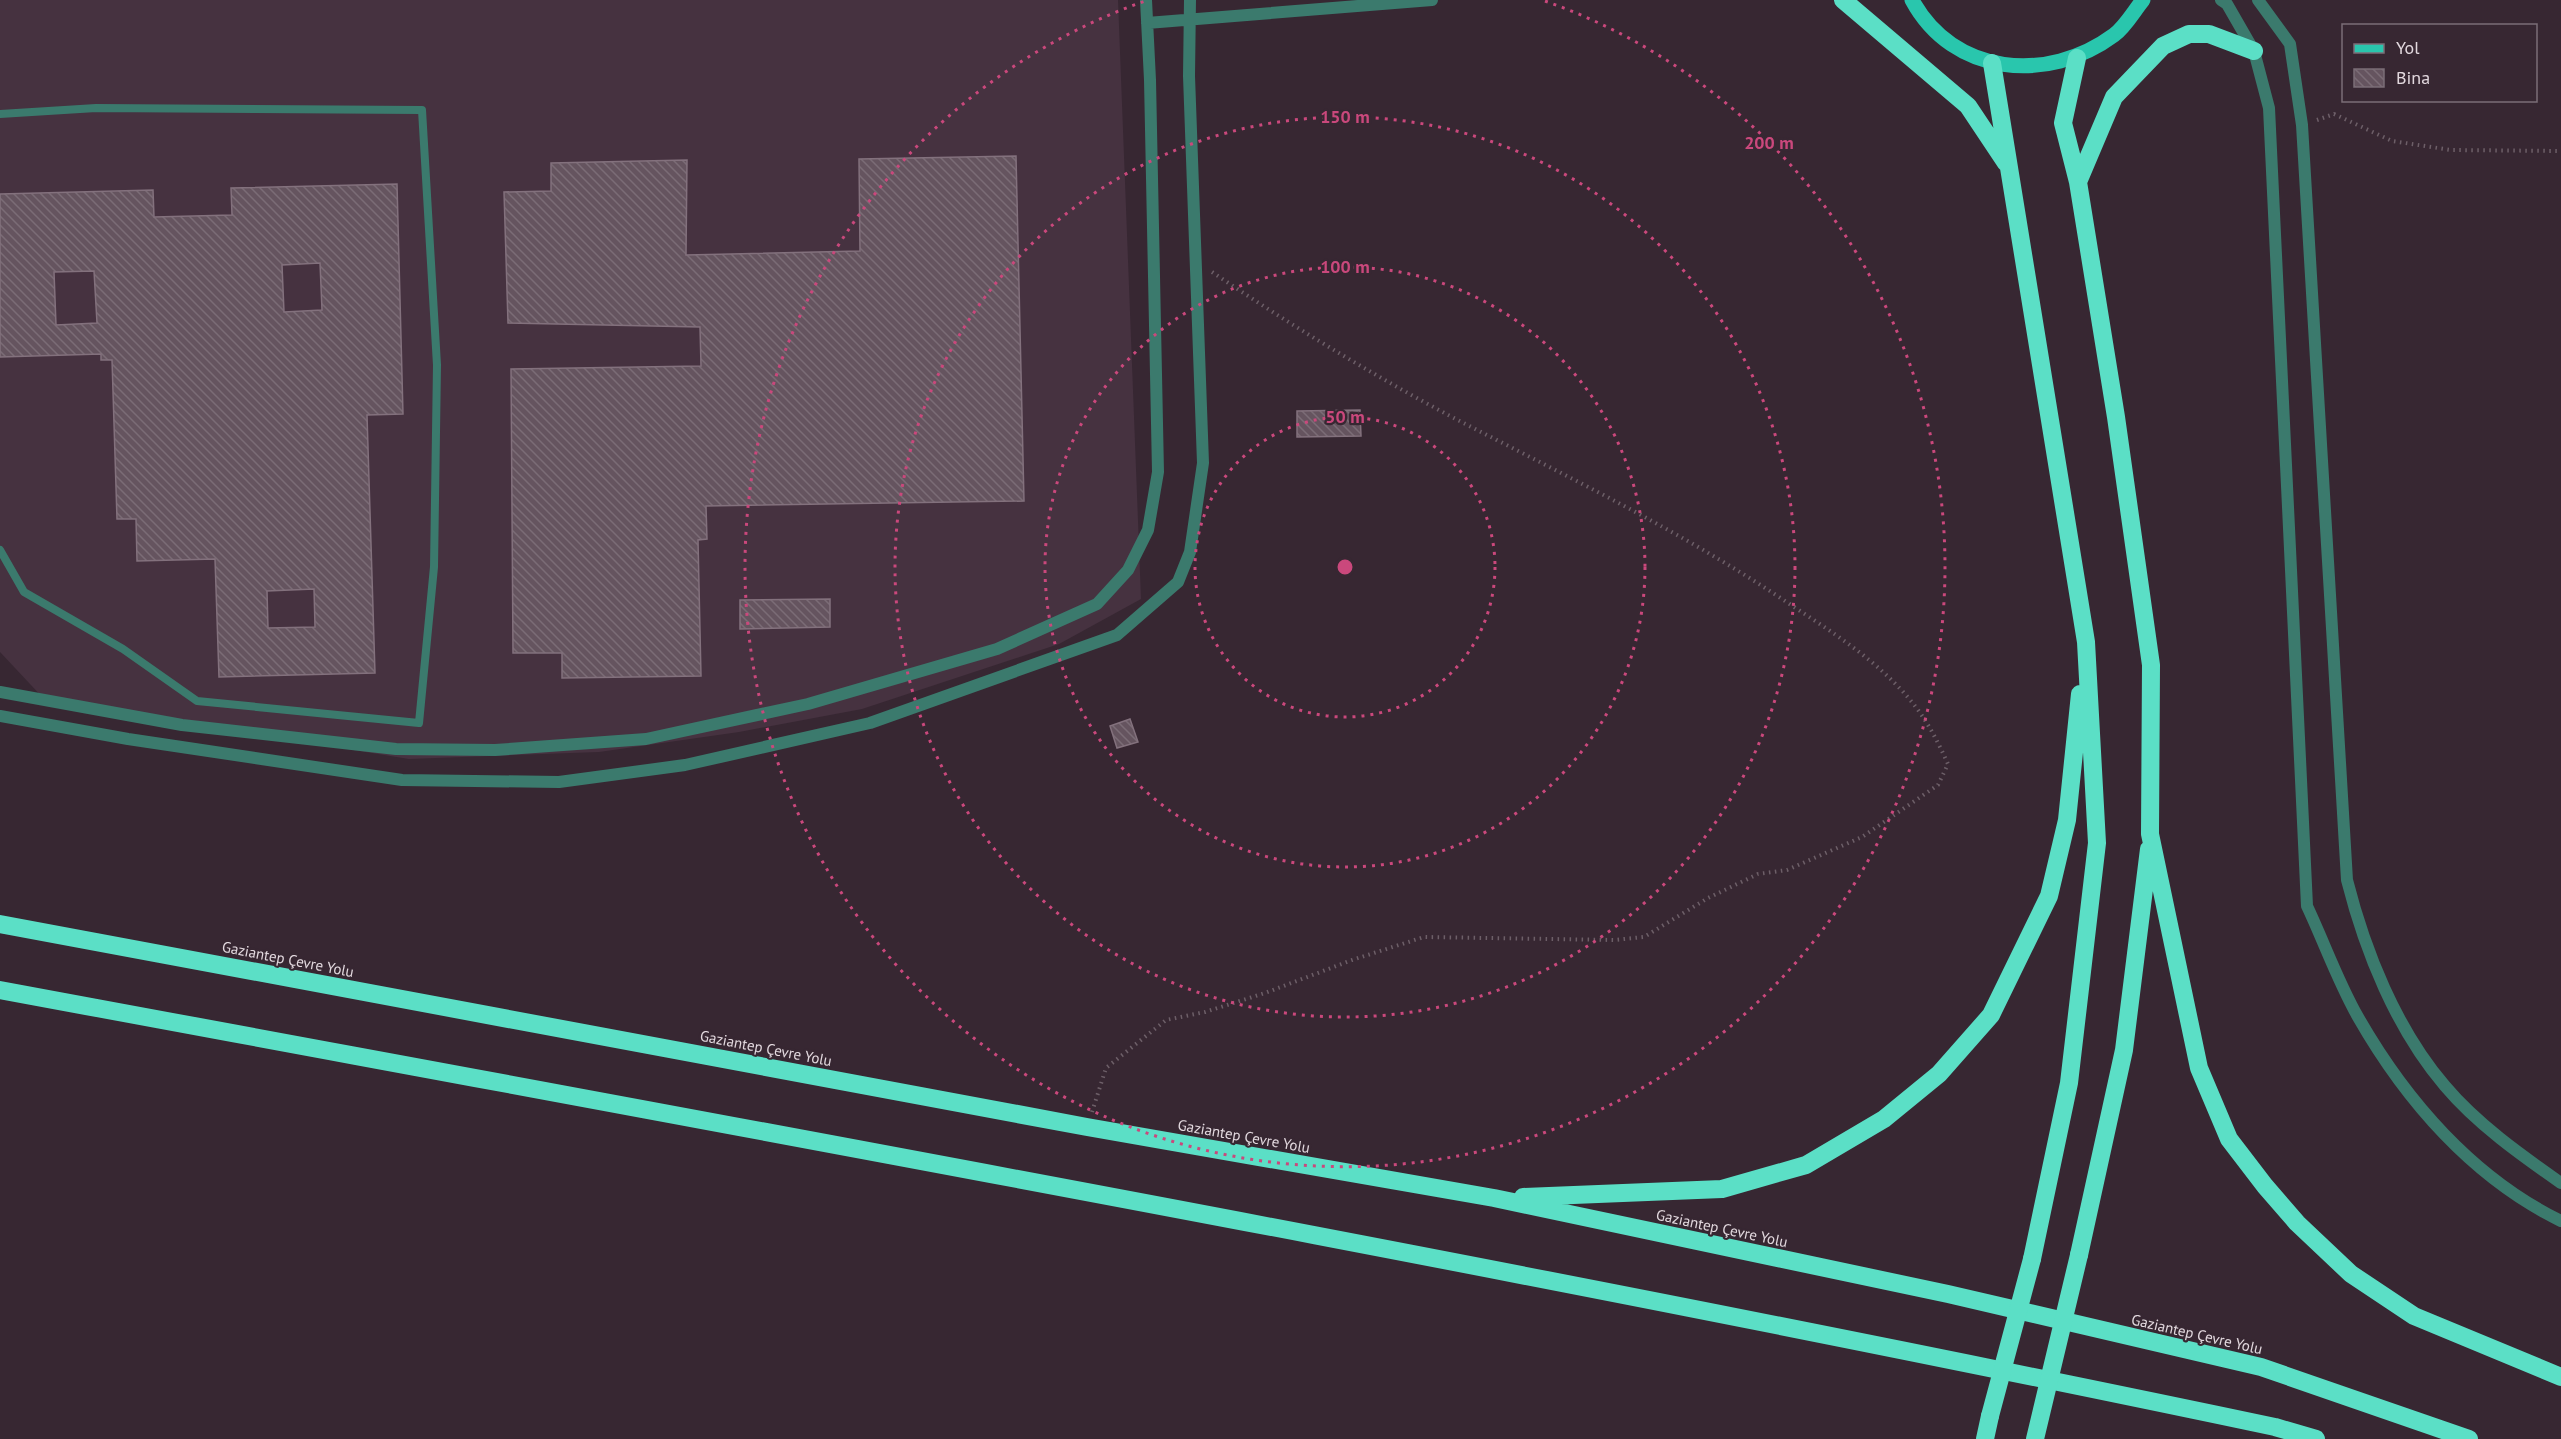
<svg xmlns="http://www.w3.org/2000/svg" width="2561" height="1439" font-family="'PT Sans',sans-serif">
<defs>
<pattern id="building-back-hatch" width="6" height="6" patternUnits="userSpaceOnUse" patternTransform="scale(1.5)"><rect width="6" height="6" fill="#65545f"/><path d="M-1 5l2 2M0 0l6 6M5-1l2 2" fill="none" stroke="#7b6c76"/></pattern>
</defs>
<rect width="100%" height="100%" fill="#372732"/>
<!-- built -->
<path fill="#463240" d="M0 0H1118L1141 599 1059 644 862 709 739 732 599 752 409 759 45 700 0 652Z"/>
<!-- building -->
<path fill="url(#building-back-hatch)" stroke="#83717d" stroke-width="1.5" fill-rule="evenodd" d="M1016 156 1024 501 706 506 707 539 698 540 701 676 562 678V653H513L511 369 701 366 700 327 508 323 504 192 551 191V163L687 160 686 255 860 251 859 159Z
M397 184 403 414 367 415 375 673 219 677 215 559 137 561 136 519H117L112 360H101V354L0 357V194L153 190 154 217 232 215 231 188ZM320 263 322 310 284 312 282 265ZM94 271 97 323 56 325 54 272ZM314 589 315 627 268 628 267 591Z
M1360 410 1361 436 1297 437V411Z
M830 599V627L740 629V600Z
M1130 719 1138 742 1117 748 1110 726Z"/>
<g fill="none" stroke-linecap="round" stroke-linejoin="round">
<!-- path -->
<path stroke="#6d5f68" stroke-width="4" stroke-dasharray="1.5 4.5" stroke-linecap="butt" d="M2317 120 2334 114 2392 141 2451 150 2561 151
M1092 1112 1106 1068 1166 1020 1205 1012 1265 993 1352 960 1424 937 1614 940 1644 937 1708 898 1758 874 1787 870 1862 837 1938 785 1948 764C1938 742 1927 720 1911 701 1877 660 1832 632 1788 603 1681 531 1566 476 1452 417 1369 373 1289 324 1212 272"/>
<!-- service -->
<path stroke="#3b7a6d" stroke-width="8" d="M0 114 96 108 422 110 437 365 434 567 419 723 197 701 123 649 24 592 0 550"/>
<!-- tertiary -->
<path stroke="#3b7a6d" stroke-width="12" d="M2221 0 2227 4 2254 51 2269 108 2307 906C2324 942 2338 982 2358 1017 2406 1101 2473 1178 2561 1221
M2258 0 2290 44 2302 125 2347 880C2365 951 2396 1029 2445 1086 2477 1124 2521 1155 2561 1183
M1147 23 1432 0
M0 692 182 725 396 749 495 750 646 739 808 704 997 649 1097 604 1128 570 1148 530 1158 472 1150 80 1146 0
M0 716 128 739 402 780 559 782 685 765 870 723 1117 635 1178 582 1190 552 1203 463 1189 76 1190 0"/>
<!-- primary -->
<path stroke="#29c6ad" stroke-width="15" d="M1912 0C1953 76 2048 84 2114 35 2125 27 2134 11 2143 0"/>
<!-- motorway -->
<path stroke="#5bdfc6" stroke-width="18" d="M1843 0 1968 106 2006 163
M2077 58 2063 123 2078 182 2116 417 2151 665 2150 834 2199 1068 2229 1139 2265 1186 2297 1223 2351 1274 2414 1316 2561 1377
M1992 63 2086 642 2097 843 2069 1083 2032 1259
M2078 182 2114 97 2163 46 2189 34H2209L2254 51
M0 924 1087 1127 1494 1198 1948 1294 2261 1367 2469 1439
M0 990C759 1131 1519 1268 2275 1427L2316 1439
M1523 1197 1722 1189 1806 1165 1884 1119 1939 1074 1991 1015 2049 896 2067 820 2080 694
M2079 1255 2124 1050 2149 849
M1985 1439 1990 1416"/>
<!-- motorway-bridge -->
<path stroke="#5bdfc6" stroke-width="18" d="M1990 1416 2032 1259
M2035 1439 2079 1255"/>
</g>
<!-- distance rings -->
<g fill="none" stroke="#ca487c" stroke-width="3" stroke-dasharray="3 6">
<circle cx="1345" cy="567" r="150"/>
<circle cx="1345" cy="567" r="300"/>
<circle cx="1345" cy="567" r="450"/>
<path d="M1545 1A600 600 0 1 1 1145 1"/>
</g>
<g text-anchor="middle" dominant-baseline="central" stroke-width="4.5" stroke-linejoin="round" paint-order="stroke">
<!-- street labels -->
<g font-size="15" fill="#e2d8de" stroke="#372732">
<text transform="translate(288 959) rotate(11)">Gaziantep Çevre Yolu</text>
<text transform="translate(766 1048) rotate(11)">Gaziantep Çevre Yolu</text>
<text transform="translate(1244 1136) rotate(10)">Gaziantep Çevre Yolu</text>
<text transform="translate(1722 1228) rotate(12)">Gaziantep Çevre Yolu</text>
<text transform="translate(2197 1334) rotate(13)">Gaziantep Çevre Yolu</text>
</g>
</g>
<circle cx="1345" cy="567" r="9" fill="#ca487c" stroke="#372732" stroke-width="3"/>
<g font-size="18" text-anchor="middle" font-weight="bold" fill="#ca487c" stroke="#372732" stroke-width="4.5" stroke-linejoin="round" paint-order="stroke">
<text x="1345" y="123">150 m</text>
<text x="1769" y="149">200 m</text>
<text x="1345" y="273">100 m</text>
<text x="1345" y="423">50 m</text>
</g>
<!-- legend -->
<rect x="2342" y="24" width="195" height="78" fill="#372732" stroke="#7b6e77" stroke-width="1.5"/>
<rect x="2354" y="44" width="30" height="9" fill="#29c6ad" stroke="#7b6e77" stroke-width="1.5"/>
<text x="2396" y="54" font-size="18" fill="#e2d8de">Yol</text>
<rect x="2354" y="69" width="30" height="18" fill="url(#building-back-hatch)" stroke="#7b6e77" stroke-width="1.5"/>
<text x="2396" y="84" font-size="18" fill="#e2d8de">Bina</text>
</svg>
